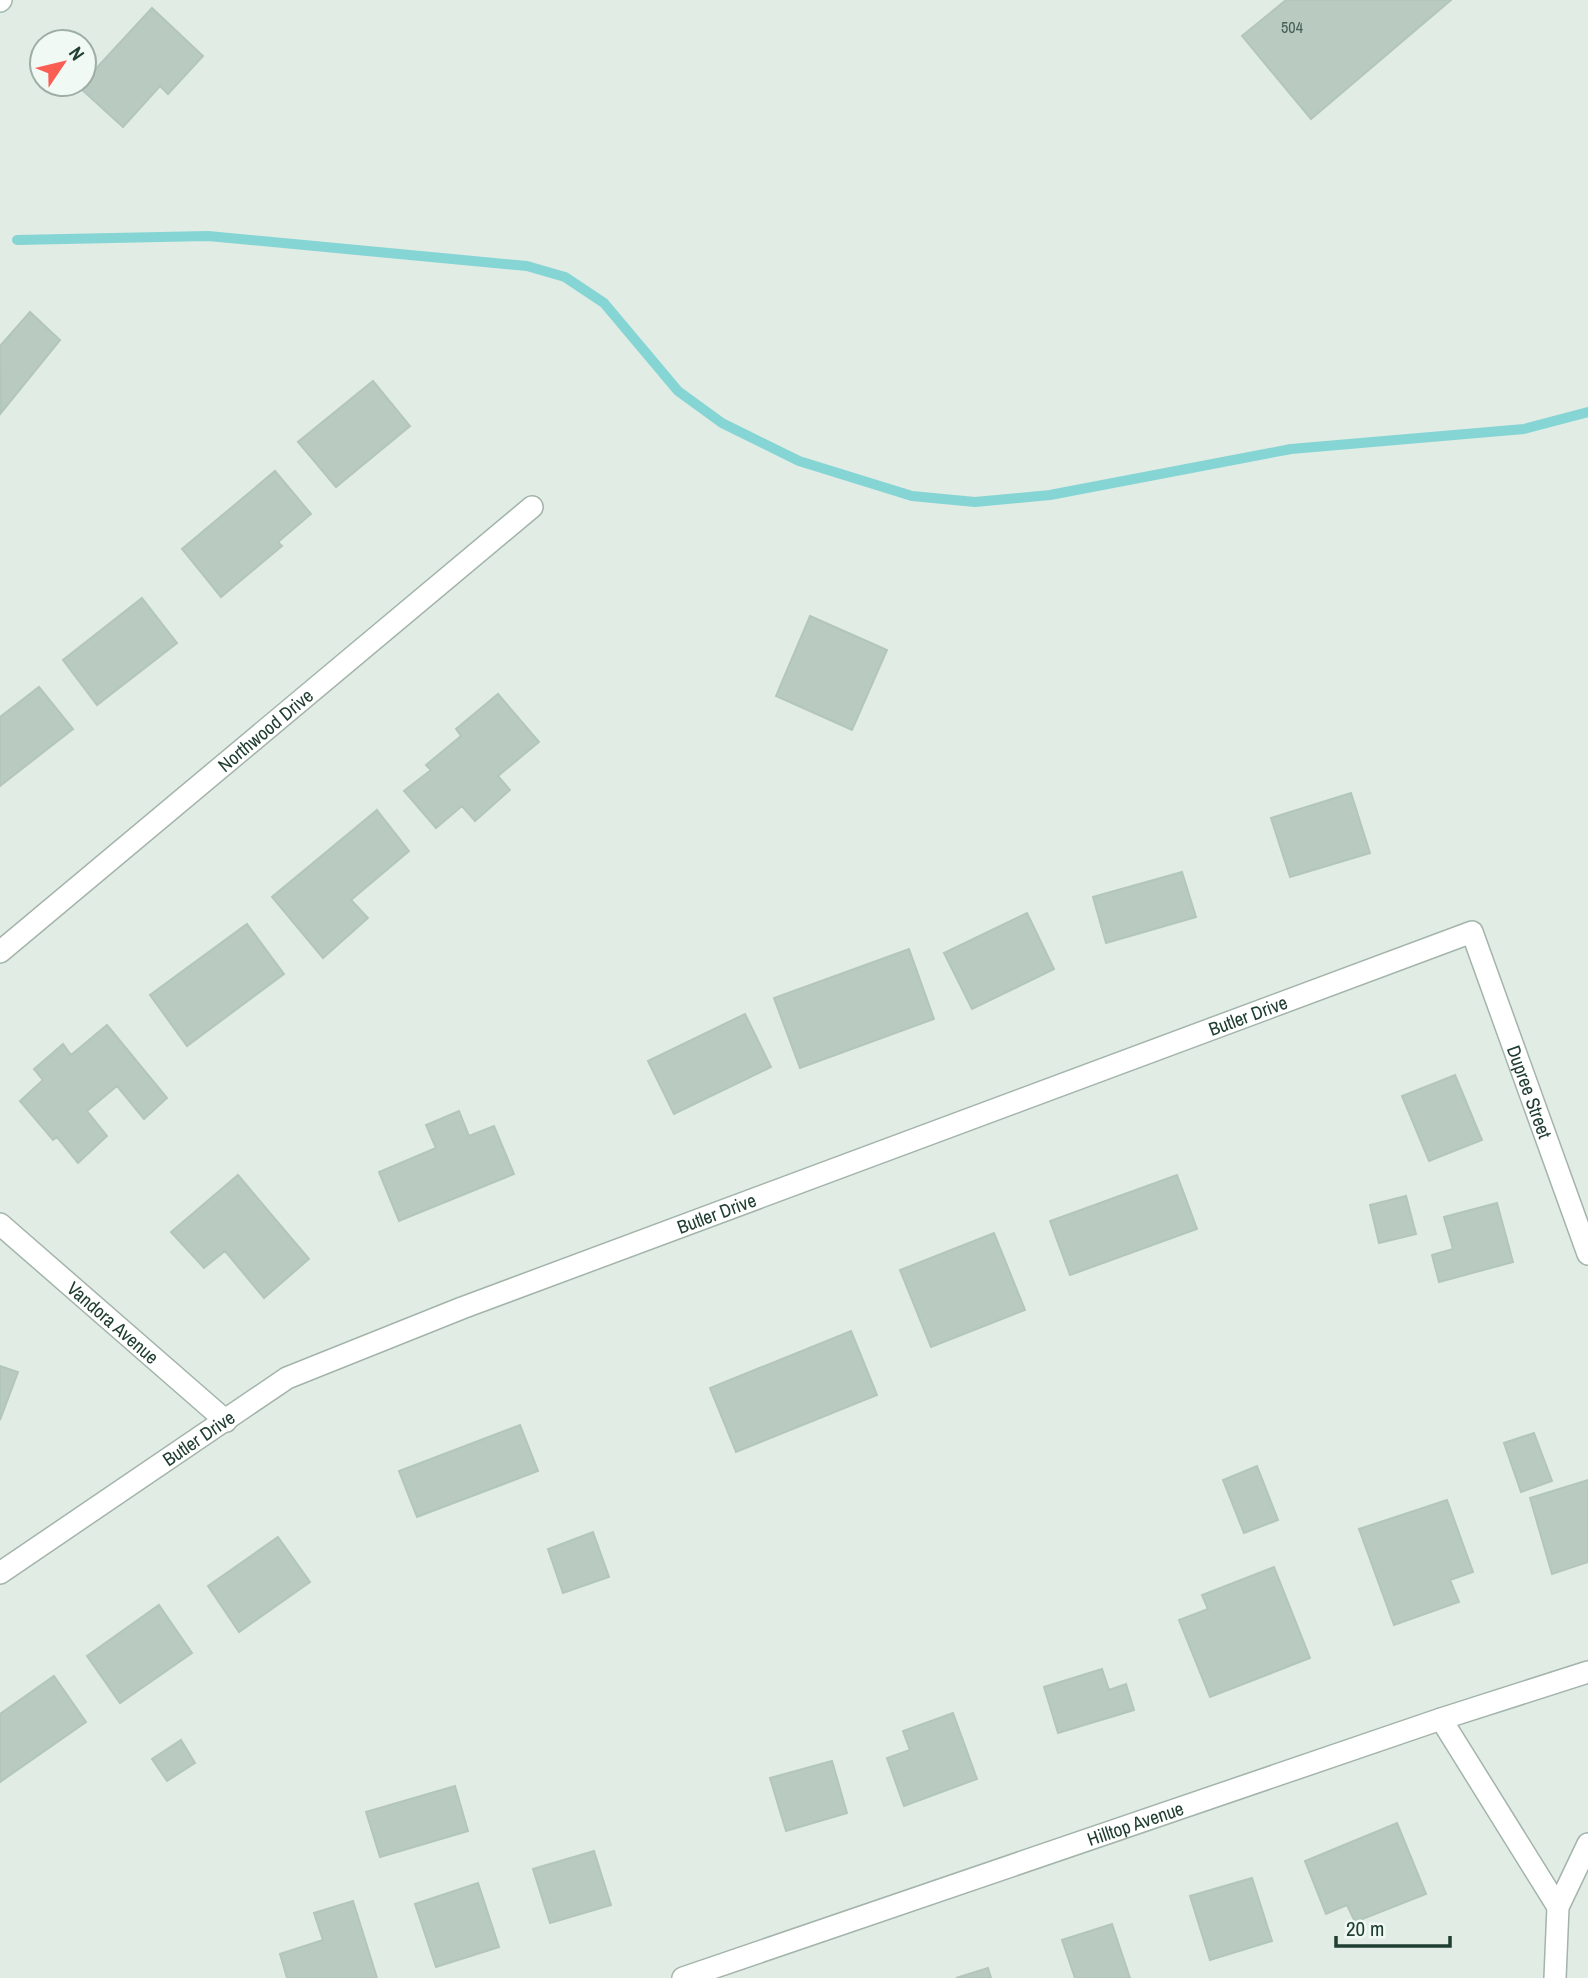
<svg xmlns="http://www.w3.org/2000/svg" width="1588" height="1978" font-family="'Archivo Narrow',sans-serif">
<rect width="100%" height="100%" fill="#e1ece5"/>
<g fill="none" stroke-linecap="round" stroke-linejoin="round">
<!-- stream -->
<path stroke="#85d5d4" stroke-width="10" d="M17 240 208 236 527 266 565 277 604 303 678 391 722 423 799 461 912 496 975 502 1050 495 1291 449 1524 429 1588 412"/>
</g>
<!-- building -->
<path fill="#b9cac0" stroke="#b3c6bb" stroke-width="2" d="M1286 0H1451L1311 119 1242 36Z
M152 8 203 56 168 94 160 86 123 127 79 87Z
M30 312 60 340 1 413 0 346Z
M373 381 410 426 336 487 298 442Z
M275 471 311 514 278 542 282 546 221 597 182 549Z
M142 598 177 643 97 705 63 660Z
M810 616 887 650 852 730 776 696Z
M39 687 73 729 0 786V717Z
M498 694 539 742 498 776 510 790 475 821 462 806 436 828 404 791 431 770 426 765 461 736 456 729Z
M1351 793 1370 853 1290 877 1271 818Z
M377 810 409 851 351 900 368 918 323 958 272 897Z
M1182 872 1196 917 1106 943 1093 897Z
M1027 913 1054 969 972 1009 944 953Z
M247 924 284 974 187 1046 150 995Z
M909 949 934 1019 800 1068 774 998Z
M745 1014 771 1067 674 1114 648 1061Z
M107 1025 167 1098 144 1119 117 1086 87 1111 107 1136 78 1163 57 1137 53 1140 20 1101 43 1080 34 1069 63 1044 71 1055Z
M1455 1075 1482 1140 1429 1161 1402 1096Z
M459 1111 469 1136 494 1126 514 1174 399 1221 379 1172 436 1148 426 1125Z
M238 1175 309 1259 264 1298 225 1251 204 1268 171 1232Z
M1177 1175 1197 1229 1070 1275 1050 1221Z
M1406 1196 1416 1234 1379 1243 1370 1205Z
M1497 1203 1513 1262 1439 1282 1432 1255 1453 1249 1444 1217Z
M994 1233 1025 1310 931 1347 900 1270Z
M851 1331 877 1395 736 1452 710 1388Z
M0 1366 18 1372 0 1420Z
M520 1425 538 1471 417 1517 399 1471Z
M1534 1433 1552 1481 1521 1492 1504 1443Z
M1257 1466 1278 1520 1244 1533 1223 1480Z
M1588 1480V1562L1552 1574 1530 1498Z
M1447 1500 1473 1572 1450 1580 1459 1602 1394 1625 1359 1529Z
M593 1532 609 1577 563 1593 548 1549Z
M278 1537 310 1582 239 1632 208 1586Z
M1274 1567 1310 1658 1210 1697 1179 1620 1208 1609 1202 1595Z
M159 1605 192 1653 120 1703 87 1656Z
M1102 1669 1109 1690 1126 1684 1134 1710 1058 1733 1044 1687Z
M54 1676 86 1722 0 1782V1714Z
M953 1713 977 1779 904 1806 887 1758 910 1750 903 1731Z
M181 1740 195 1763 167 1781 152 1759Z
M832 1761 847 1813 786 1831 770 1778Z
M455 1786 468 1831 380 1857 366 1812Z
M1397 1823 1426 1894 1355 1922 1347 1905 1326 1914 1305 1861Z
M594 1851 611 1905 550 1923 533 1869Z
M1252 1878 1272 1941 1210 1960 1190 1896Z
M478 1883 499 1947 436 1967 415 1904Z
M353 1901 377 1978H287L280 1954 323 1940 314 1913Z
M1112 1924 1130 1978H1075L1062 1940Z
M988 1968 991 1978H956Z"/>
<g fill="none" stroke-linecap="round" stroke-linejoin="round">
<!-- street casing -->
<g stroke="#a3b4ab" stroke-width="24">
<g id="street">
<path id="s1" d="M0 952 532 507"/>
<path id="s2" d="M0 1224 226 1421"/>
<path id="s3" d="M0 1573 287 1378 462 1308 1472 932 1588 1254"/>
<path d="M1441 1719 1558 1907"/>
<path id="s4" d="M683 1978 1441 1719 1588 1672"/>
<path d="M1555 1978 1558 1907 1588 1844"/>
</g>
</g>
<!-- secondary casing -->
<g stroke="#a1bcae" stroke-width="24">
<path id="secondary" d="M0 1 1 0"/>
</g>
<!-- street -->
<use href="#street" stroke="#fff" stroke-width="21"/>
<!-- secondary -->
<use href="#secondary" stroke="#fff" stroke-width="21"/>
</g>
<g text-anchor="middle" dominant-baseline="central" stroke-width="5" stroke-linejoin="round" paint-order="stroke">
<!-- number labels -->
<g font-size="16" fill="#466155">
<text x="1292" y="27">504</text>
</g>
<!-- street labels -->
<g font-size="19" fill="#203e31" stroke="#f1f9f4">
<text stroke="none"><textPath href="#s1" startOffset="346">Northwood Drive</textPath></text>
<text stroke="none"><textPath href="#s3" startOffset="1374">Butler Drive</textPath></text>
<text stroke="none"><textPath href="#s3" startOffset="1783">Dupree Street</textPath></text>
<text stroke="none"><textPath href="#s3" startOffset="807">Butler Drive</textPath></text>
<text stroke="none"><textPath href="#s2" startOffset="150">Vandora Avenue</textPath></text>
<text stroke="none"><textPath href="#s3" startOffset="240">Butler Drive</textPath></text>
<text stroke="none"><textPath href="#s4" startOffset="478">Hilltop Avenue</textPath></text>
</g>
</g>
<!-- north arrow -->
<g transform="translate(63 63) rotate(55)"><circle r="33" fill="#f1f9f4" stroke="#9daea6" stroke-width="2"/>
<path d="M0-5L12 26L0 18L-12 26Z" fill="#fa5d51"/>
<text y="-10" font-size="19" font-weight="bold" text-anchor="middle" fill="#203e31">N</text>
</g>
<!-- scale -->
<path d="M1336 1936v10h114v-10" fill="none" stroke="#203e31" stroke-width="3.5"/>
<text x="1346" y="1936" font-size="21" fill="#203e31" stroke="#f1f9f4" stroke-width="5" paint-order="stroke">20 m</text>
</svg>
